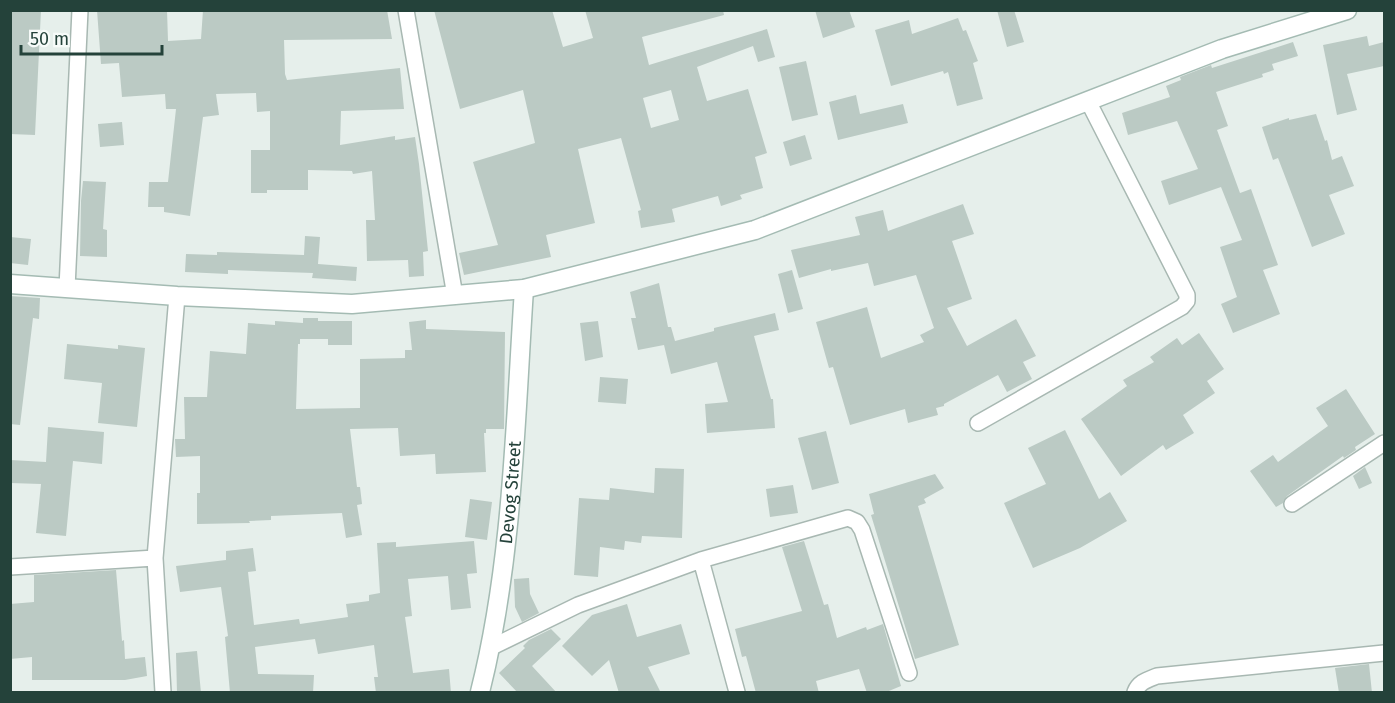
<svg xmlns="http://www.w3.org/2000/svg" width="1395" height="703" font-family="'Fira Sans',sans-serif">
<rect width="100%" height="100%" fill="#e6efeb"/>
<!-- building -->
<path fill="#bbcac4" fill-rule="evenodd" d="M10 10H41L35 135 10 134Z
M97 10H167L168 41 201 39 203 10H387L392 39 284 40 285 74 287 80 400 68 404 109 341 111 340 145 395 136V140L415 137 419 164 428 251 423 252 424 276 409 277 408 260 367 261 366 220H375L372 171 353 174 352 171 308 170V190H267V193H251V150H270V111L257 112 256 93 216 94 219 115 203 117 190 216 164 212V207H148L149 182H168L176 109H166L165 94 122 97 119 63 101 64Z
M434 10H552L563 47 593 38 585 10H723L724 15 642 37 649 65 767 29 775 57 758 62 753 46 697 67 707 101 748 89 767 153 755 157 763 188 740 195 742 199 721 206 718 196 672 209 675 222 641 228 638 211 641 210 621 138 578 149 595 223 546 235 551 257 464 275 459 253 498 245 473 162 535 143 523 90 460 109ZM671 90 679 120 651 128 643 98Z
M815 10H849L855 27 823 38Z
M997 10H1014L1024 42 1007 47Z
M958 18 963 31 966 30 978 61 973 63 983 99 957 106 948 72 944 74 943 71 891 86 875 30 909 20 912 34Z
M1367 36 1369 46 1384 42V66L1347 74 1357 110 1337 115 1323 45Z
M1293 42 1298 56 1272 64 1274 70 1262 74 1263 77 1216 92 1228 126 1217 130 1240 193 1251 189 1278 265 1263 270 1280 314 1233 333 1221 304 1237 297 1220 247 1242 240 1221 187 1169 205 1161 181 1198 169 1177 121 1128 135 1122 113 1170 97 1166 86 1181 80 1180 77 1211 65 1212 68Z
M806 61 818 115 792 121 779 67Z
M856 95 860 114 903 104 908 123 838 140 829 102Z
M1316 114 1325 141 1327 140 1332 160 1342 156 1354 186 1329 195 1345 234 1312 247 1278 158 1273 160 1262 127 1289 118V120Z
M122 122 124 145 100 147 98 124Z
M805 135 812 159 790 166 783 142Z
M83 181 106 182 103 229 107 230V257L80 256 81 201Z
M963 204 974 234 952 241 972 299 947 308 967 346 1016 319 1036 356 1023 362 1032 379 1007 392 998 375 944 404V406L936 408 938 415 908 423 905 409 850 425 833 367 829 368 816 322 867 307 881 358 924 342 920 335 934 328 916 275 874 286 868 263 831 271V269L799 278 791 250 860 235 855 217 883 210 888 231Z
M305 236 320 237 318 264 357 267 356 281 312 278 313 273 228 270V274L185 272 186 254 217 255V252L304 255Z
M10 237 31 239 28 265 10 263Z
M792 270 803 309 788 313 778 274Z
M659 283 668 327H671L675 341 714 331V328L775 313 779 330 754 336 771 399H773L775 428 707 433 705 404 728 402 717 362 671 374 664 345 638 350 631 318H636L630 292Z
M10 296 40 298 39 319 33 318 20 425 10 424Z
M303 318H318V321H352V345H328V339H300V344H298L296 409 360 408V359L405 358V350H412L409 322 426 320V329L505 332 504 429H486V433H484L486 472 436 474 435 454 400 456 398 428 350 429 357 487H360L362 504 357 505 362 535 346 538 342 513 271 516V520L249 521 250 523 197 524V493H200V456L176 457 175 439H185L184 397H207L210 351 246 354 248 323 275 325V321L303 323Z
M598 321 603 357 585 361 580 323Z
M1199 333 1224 369 1207 381 1215 393 1183 415 1194 433 1166 450 1163 445 1121 476 1081 419 1127 386 1123 380 1154 362 1150 357 1177 338 1182 345Z
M67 344 118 349V345L145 348 137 427 98 423 102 383 64 379Z
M600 377 628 379 626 404 598 402Z
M1346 389 1375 434 1355 447 1356 450 1344 458 1343 456 1287 496 1283 503 1276 507 1250 471 1273 455 1278 462 1328 426 1316 408Z
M48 427 104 432 102 464 73 461 66 536 36 533 41 484 10 483V460L46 462Z
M1065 430 1099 499 1110 492 1127 521 1080 548 1033 568 1004 503 1046 484 1028 448Z
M826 431 839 483 812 490 798 438Z
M1365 467 1372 483 1359 489 1353 476Z
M655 468 684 469 682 538 642 536 641 543 625 541 624 550 600 547 598 577 574 575 579 498 609 500 610 488 654 493Z
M935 474 944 488 924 499 926 503 918 506 959 645 915 659 871 515 874 514 869 494Z
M793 485 798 513 770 517 766 489Z
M470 499 492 502 487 540 465 537Z
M474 541 477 573 467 574 471 608 451 610 448 576 408 579 412 616 405 617 413 673 449 669 451 693H376L374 677H378L374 645 318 654 315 639 255 647 258 674 314 675 313 693H230L225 637 228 636 221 587 180 592 176 566 226 560V551L253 548 256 571 248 572 254 625 299 619 300 624 348 617 346 604 369 601V595L380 593 377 543 396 542V547Z
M804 541 824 605 828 604 837 638 866 627 867 630 883 624 901 686 884 693H867L859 669 816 681 819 693H756L746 656 742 657 735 629 802 611 782 547Z
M116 570 122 641 124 640 125 659 145 657 147 676 125 680H32V657L10 659V604L34 602V575Z
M529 578 530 594 539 613 522 622 515 607 514 579Z
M627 604 637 637 681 624 690 654 648 667 661 693H619L609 660 592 676 562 646 592 615Z
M551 629 561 639 532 666 557 693H518L499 673 525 648 523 646 529 640Z
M197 651 201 693H177L176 653Z
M1369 664 1372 693H1339L1335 668Z"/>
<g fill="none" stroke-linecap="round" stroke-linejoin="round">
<!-- street casing -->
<g stroke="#a8b8b2" stroke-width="18">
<path id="street" d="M406 10 455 296
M67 288 80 10
M978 423 1182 307 1187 301V295L1088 101
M1292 504 1384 443
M701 560 737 692
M10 567 155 558
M492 647 578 605 701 560 848 518 857 522 862 530 909 673
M163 692 155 558 177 296
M1135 692C1139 682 1147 680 1157 676L1384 653"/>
</g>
<!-- secondary casing -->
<g stroke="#a4bbb3" stroke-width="21">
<g id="secondary">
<path d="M10 284 177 296 352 304 524 289 755 230 1222 49 1347 10"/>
<path id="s1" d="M480 692C513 561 515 424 524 289"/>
</g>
</g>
<!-- street -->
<use href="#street" stroke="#fff" stroke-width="15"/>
<!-- secondary -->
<use href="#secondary" stroke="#fff" stroke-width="18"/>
</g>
<g text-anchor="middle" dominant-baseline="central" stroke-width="4.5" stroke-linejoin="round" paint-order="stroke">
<!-- street labels -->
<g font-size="18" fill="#24423a" stroke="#f7fbf9">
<text stroke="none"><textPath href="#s1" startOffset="202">Devog Street</textPath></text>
</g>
</g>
<!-- border -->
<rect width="1395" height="703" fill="none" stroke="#24423a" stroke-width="24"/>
<!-- scale -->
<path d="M21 45v9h141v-9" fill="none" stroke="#24423a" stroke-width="3"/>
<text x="30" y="45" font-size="18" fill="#24423a" stroke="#f7fbf9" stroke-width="4.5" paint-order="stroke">50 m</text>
</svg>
